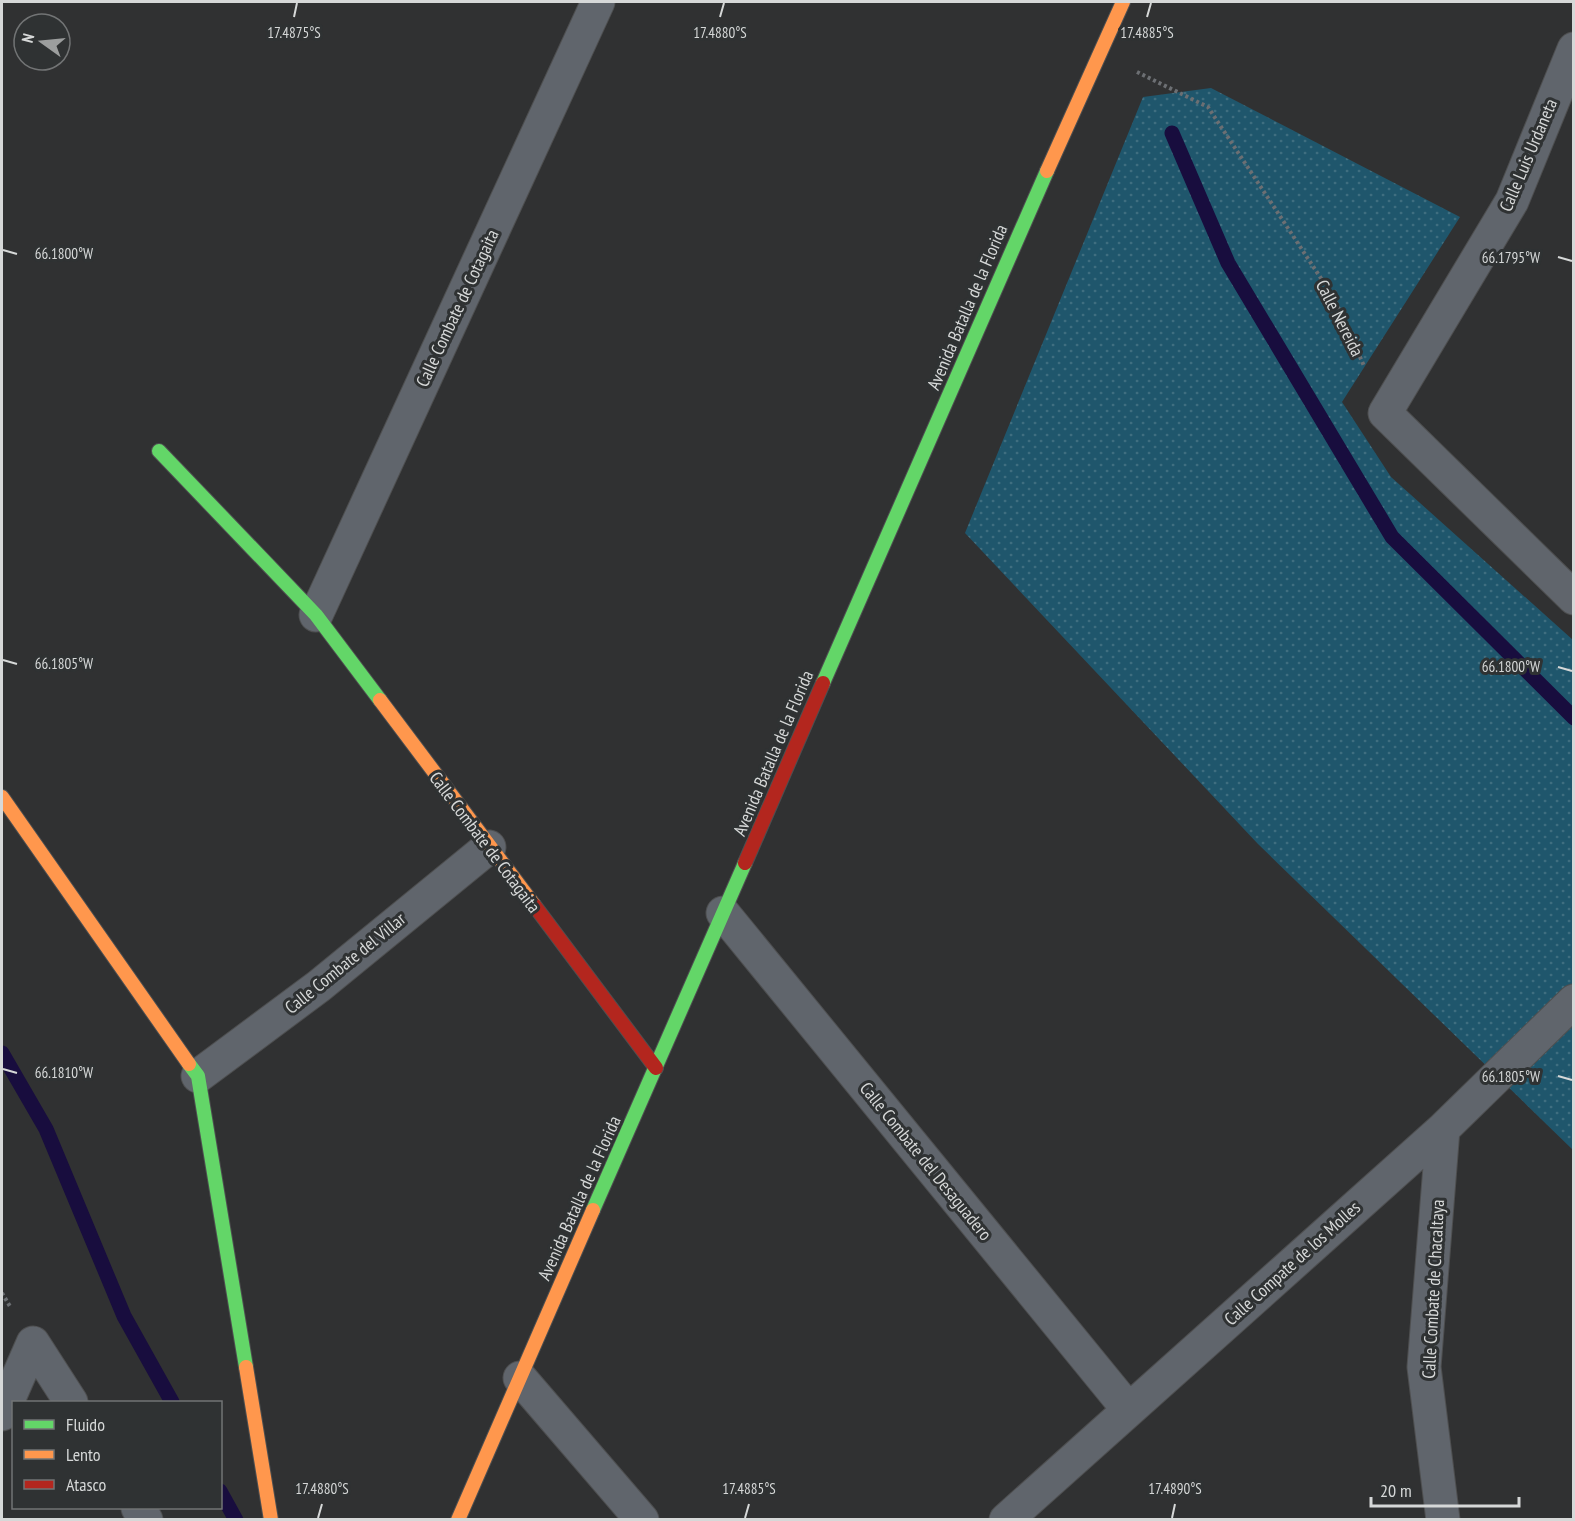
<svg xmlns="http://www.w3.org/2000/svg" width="1575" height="1521" font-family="'PT Sans Narrow',sans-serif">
<defs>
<pattern id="grass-dots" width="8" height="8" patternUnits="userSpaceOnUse" patternTransform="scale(1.5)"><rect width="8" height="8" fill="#1f566c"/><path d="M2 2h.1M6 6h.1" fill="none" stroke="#3f6e80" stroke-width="1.8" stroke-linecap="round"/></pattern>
</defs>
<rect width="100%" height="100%" fill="#303132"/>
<!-- grass -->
<path fill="url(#grass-dots)" d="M1211 88 1460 217 1342 402 1391 477 1573 640V1150L1258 844 965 533 1143 97Z"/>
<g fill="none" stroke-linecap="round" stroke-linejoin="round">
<!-- stream -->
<path stroke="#180d3e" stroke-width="15" d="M1172 133 1228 263 1392 537 1574 718
M2 1053 46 1129 124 1316 172 1402
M220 1491 236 1520"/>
<!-- street casing -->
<g stroke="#4e4f50" stroke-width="35">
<path id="street" d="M1574 49 1512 201 1385 413 1574 598
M316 615 598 2
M723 913 1128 1409
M198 1076 319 986 489 847
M1443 1129 1424 1367 1443 1520
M33 1343 71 1402
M520 1378 642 1520
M2 1414 33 1343
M138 1508 146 1520
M1006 1520 1443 1129 1574 1001"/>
</g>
<!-- fast casing -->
<g stroke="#4e4f50" stroke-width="16">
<path id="fast" d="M159 451 316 615 380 700
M823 683 1047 171
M189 1064 198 1076 246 1367
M593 1210 745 863"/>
</g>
<!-- slow casing -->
<g stroke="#4e4f50" stroke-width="16">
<path id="slow" d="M1047 171 1123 2
M380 700 534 905
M2 797 189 1064
M246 1367 271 1520
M458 1520 593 1210"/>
</g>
<!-- jam casing -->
<g stroke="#4e4f50" stroke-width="16">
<path id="jam" d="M745 863 823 683
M534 905 656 1068"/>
</g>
<!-- path -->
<path stroke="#6c6f73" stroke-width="4" stroke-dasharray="3 3" stroke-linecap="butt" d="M1137 72 1208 107 1334 298 1364 366
M2 1293 11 1308"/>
<!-- street -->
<use href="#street" stroke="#60656c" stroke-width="33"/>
<!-- fast -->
<use href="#fast" stroke="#63d668" stroke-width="14"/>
<!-- slow -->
<use href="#slow" stroke="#ff974d" stroke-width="14"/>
<!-- jam -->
<use href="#jam" stroke="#b3261e" stroke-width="14"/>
</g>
<!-- ticks -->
<path fill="none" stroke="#d6d8d8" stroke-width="2" d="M294 17 297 3M720 17 724 3M1147 17 1151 3M3 250 17 254M1558 257 1572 261M3 660 17 664M1558 667 1572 671M3 1069 17 1073M1558 1076 1572 1080M318 1518 322 1504M745 1518 749 1504M1172 1518 1175 1504"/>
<g text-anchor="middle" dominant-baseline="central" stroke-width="6" stroke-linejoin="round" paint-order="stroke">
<!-- street labels -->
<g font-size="18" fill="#d6d8d8" stroke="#2f3233">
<text transform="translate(1528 155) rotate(-67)">Calle Luis Urdaneta</text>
<text transform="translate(967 307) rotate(-67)">Avenida Batalla de la Florida</text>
<text transform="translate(457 308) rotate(-65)">Calle Combate de Cotagaita</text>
<text transform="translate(1340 318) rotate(63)">Calle Nereida</text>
<text transform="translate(773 753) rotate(-67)">Avenida Batalla de la Florida</text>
<text transform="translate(485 842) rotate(53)">Calle Combate de Cotagaita</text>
<text transform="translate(345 963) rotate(-39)">Calle Combate del Villar</text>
<text transform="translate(926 1161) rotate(51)">Calle Combate del Desaguadero</text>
<text transform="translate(579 1198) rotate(-66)">Avenida Batalla de la Florida</text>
<text transform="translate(1292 1263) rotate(-42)">Calle Compate de los Molles</text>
<text transform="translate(1433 1289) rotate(-87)">Calle Combate de Chacaltaya</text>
</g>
</g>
<g font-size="15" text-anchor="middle" fill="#d6d8d8" stroke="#2f3233" stroke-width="6" stroke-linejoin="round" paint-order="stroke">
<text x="294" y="38">17.4875°S</text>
<text x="720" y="38">17.4880°S</text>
<text x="1147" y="38">17.4885°S</text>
<text x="64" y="259">66.1800°W</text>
<text x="1511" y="263">66.1795°W</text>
<text x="64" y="669">66.1805°W</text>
<text x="1511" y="672">66.1800°W</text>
<text x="64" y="1078">66.1810°W</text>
<text x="1511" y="1082">66.1805°W</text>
<text x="322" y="1494">17.4880°S</text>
<text x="749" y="1494">17.4885°S</text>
<text x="1175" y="1494">17.4890°S</text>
</g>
<!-- border -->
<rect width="1575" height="1521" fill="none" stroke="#d6d8d8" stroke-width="6"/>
<!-- legend -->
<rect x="12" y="1401" width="210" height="108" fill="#2f3233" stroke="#727475" stroke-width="1.5"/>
<rect x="24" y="1420" width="30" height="9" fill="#63d668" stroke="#727475" stroke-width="1.5"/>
<text x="66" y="1431" font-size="18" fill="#d6d8d8">Fluido</text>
<rect x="24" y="1450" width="30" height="9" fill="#ff974d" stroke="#727475" stroke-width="1.5"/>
<text x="66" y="1461" font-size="18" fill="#d6d8d8">Lento</text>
<rect x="24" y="1480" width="30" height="9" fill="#b3261e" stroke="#727475" stroke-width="1.5"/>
<text x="66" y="1491" font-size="18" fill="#d6d8d8">Atasco</text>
<!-- north arrow -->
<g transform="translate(42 42) rotate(285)"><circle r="28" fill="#2f3233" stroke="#727475" stroke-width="1.5"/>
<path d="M0-4.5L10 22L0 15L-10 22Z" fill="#9c9e9e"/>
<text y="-9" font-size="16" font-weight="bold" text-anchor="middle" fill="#d6d8d8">N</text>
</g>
<!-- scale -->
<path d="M1371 1497v9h148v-9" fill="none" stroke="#d6d8d8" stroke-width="3"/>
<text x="1380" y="1497" font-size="18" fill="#d6d8d8" stroke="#2f3233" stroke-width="4.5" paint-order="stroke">20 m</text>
</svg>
